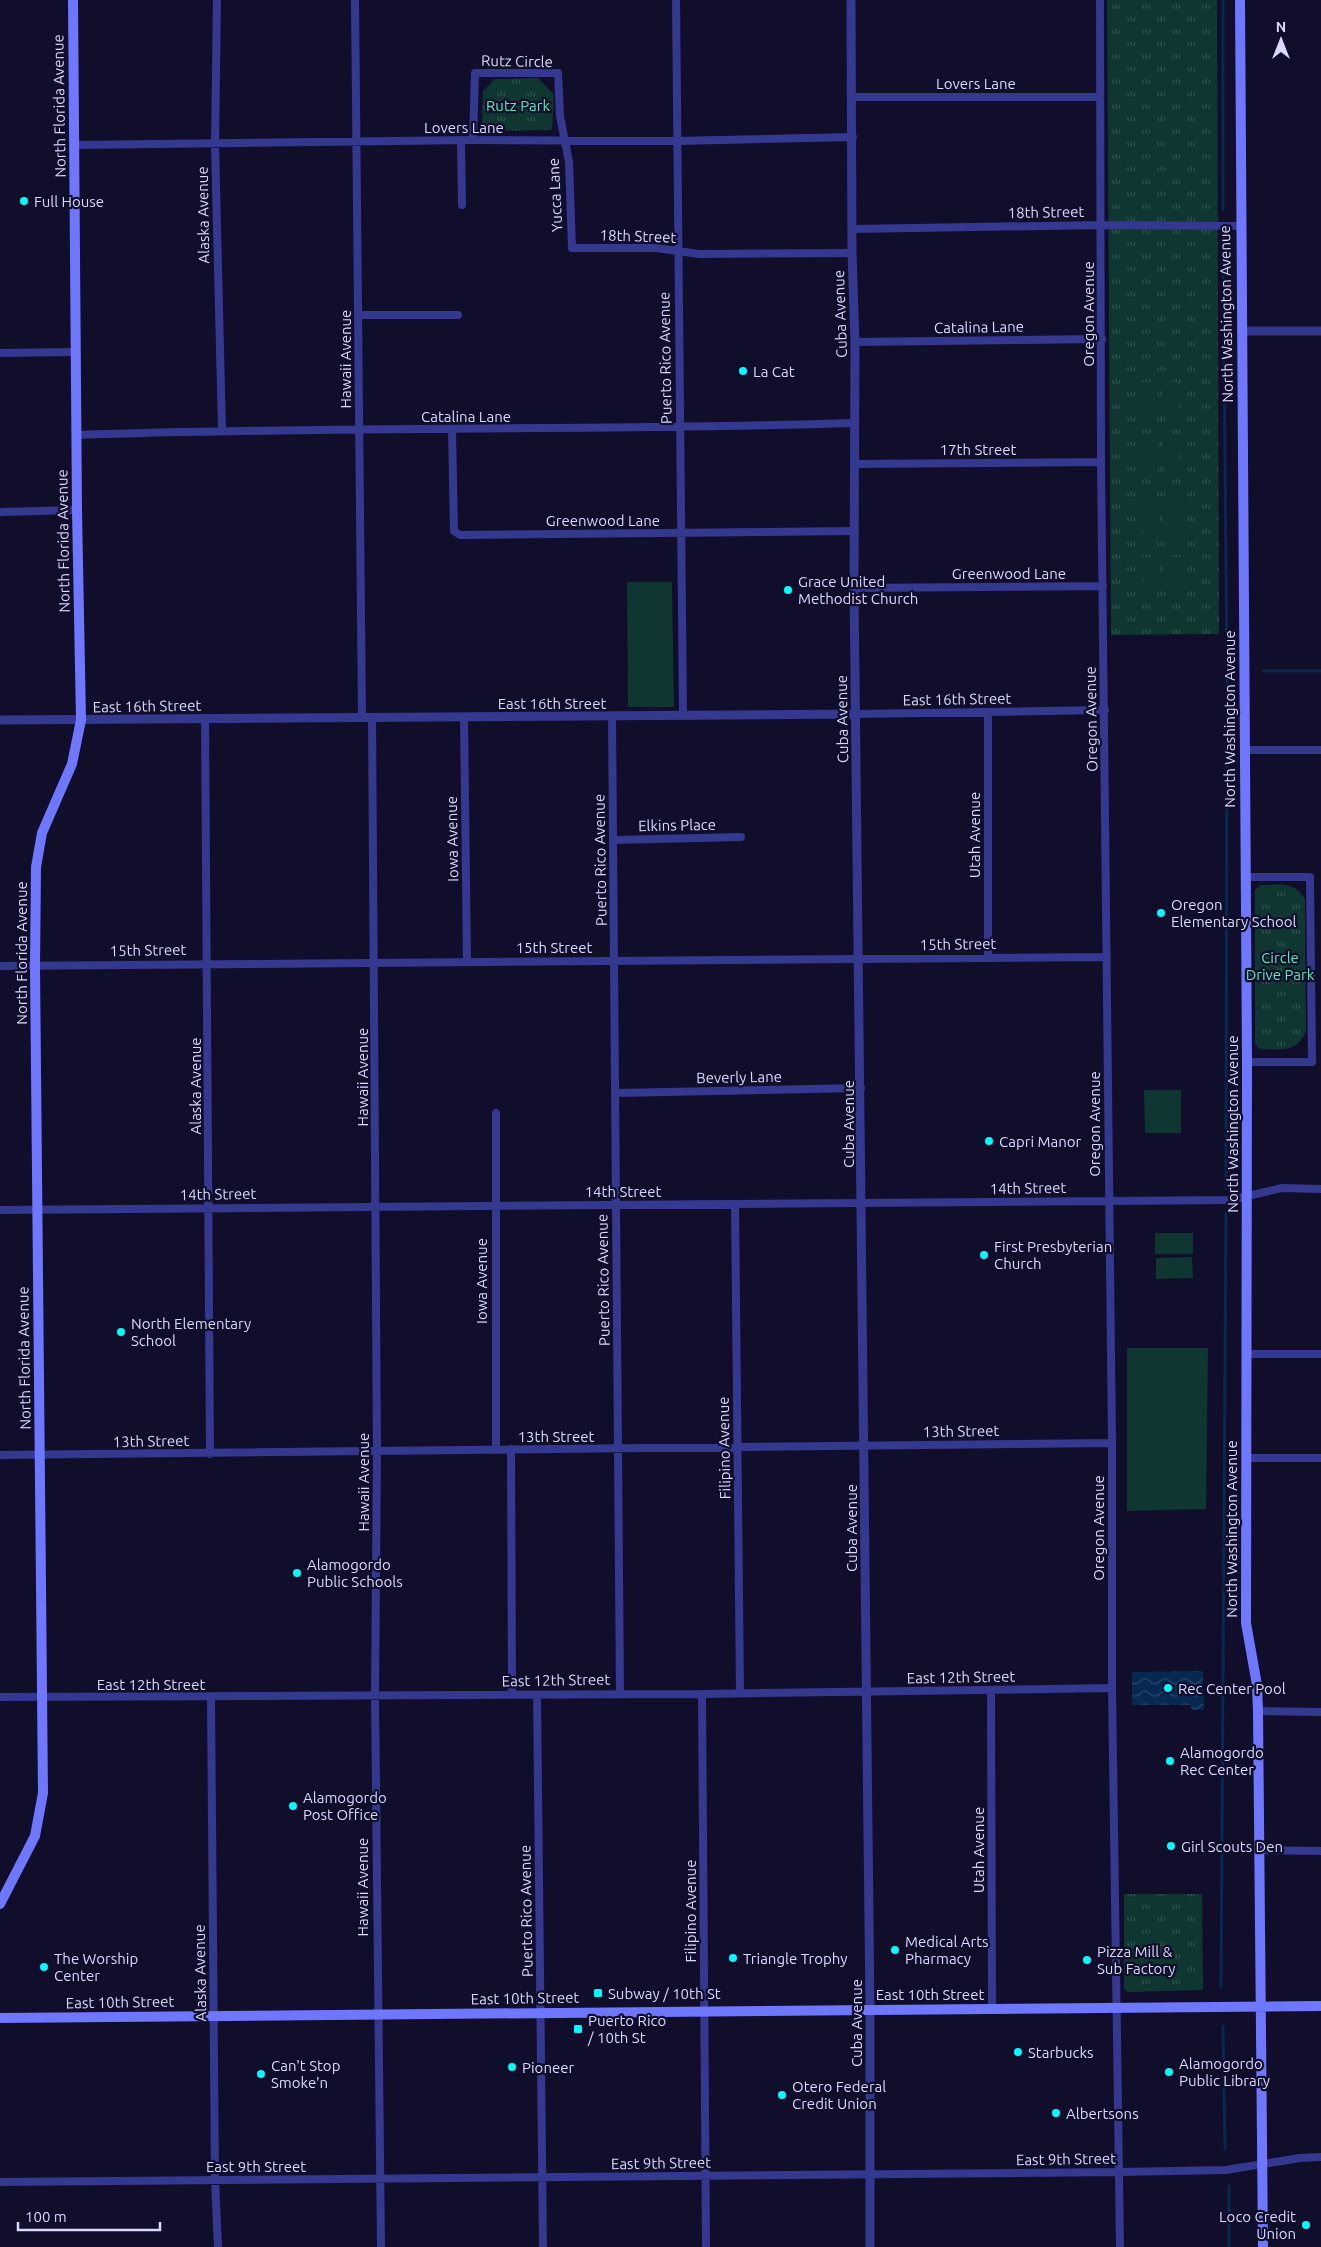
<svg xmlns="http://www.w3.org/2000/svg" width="1321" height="2247" font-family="Ubuntu,sans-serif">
<defs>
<pattern id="park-tufts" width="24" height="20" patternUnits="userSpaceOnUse" patternTransform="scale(1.25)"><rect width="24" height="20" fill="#103631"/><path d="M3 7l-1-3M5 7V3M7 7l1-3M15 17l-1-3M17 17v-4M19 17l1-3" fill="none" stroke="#325250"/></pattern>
<pattern id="water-waves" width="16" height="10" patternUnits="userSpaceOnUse" patternTransform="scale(1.25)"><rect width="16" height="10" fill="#072851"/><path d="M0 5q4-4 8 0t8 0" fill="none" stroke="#2b466b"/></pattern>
</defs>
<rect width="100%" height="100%" fill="#100e2b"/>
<!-- park -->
<path fill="url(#park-tufts)" d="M1107 0H1217L1219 634 1111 635Z
M538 78 554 95 552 130 482 131 483 91 495 79Z
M1261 885C1281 885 1293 881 1305 899L1306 1031C1296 1054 1281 1049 1259 1049L1255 1043V890Z
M1202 1894 1203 1990 1128 1992 1124 1989V1894Z"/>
<!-- garden -->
<path fill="#103631" d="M1141 382H1157L1158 416H1141Z
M1162 382H1178V416H1162Z
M1158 434V469H1142L1141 435Z
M1163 434H1179V468L1163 469Z
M1142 504H1158L1159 538 1143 539Z
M1163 504H1180V538H1164Z
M1143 557H1159L1160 591H1143Z
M1164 557H1180L1181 591H1164Z
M627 582H672L674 707H628Z
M1144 1090H1181V1133H1145Z
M1155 1233H1193V1254H1155Z
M1192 1257 1193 1278 1156 1279V1258Z
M1127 1348H1208L1206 1509 1127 1511Z"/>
<!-- water -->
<path fill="url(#water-waves)" d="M1203 1671 1204 1710H1192L1191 1705H1132V1672Z"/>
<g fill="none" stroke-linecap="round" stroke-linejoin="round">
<!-- stream -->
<path stroke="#072851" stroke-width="3" d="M1223 0V210
M1223 239 1227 675 1226 1189
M1263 671H1321
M1221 1986 1226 1213
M1223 2026 1225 2149
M1229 2186V2247"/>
<!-- minor -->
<path stroke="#34388f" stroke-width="8" d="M217 0 215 145 222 430
M355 0 362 717
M676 0 683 715
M1100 0 1101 462 1112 1443V1688L1120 2247
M852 97H1100
M473 140 475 73H558L560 116 569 162 572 248H656L699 254 852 253
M461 141 462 205
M75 145 473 140 678 141 853 137
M853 229 1102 225 1240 226
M359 315H458
M855 342 1102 339
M0 353 76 352
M452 430 454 531 460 535 854 531
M77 435C336 426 595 431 855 423
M854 464 1101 462
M0 512 77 510
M854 588 1103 586
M988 713V957
M856 714 1105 710
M372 717 377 1450 375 1696 381 2247
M464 717 467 961
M612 717 620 1693
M205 718 210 1454
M1244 750H1321
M613 840 741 837
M1245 877H1310L1312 1062H1247
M0 966 1107 957
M616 1093 861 1088
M496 1113V1450
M735 1204 740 1692
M0 1210 1230 1200 1282 1188 1321 1189
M1246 1354H1321
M511 1449 512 1694
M0 1455 1112 1443
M1246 1458H1321
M991 1691 992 2009
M702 1694 706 2247
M537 1695 543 2247
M0 1697 702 1694 1112 1688
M211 1698 215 2180 218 2247
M1258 1711 1321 1712
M1260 1850 1321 1851
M0 2182 1119 2172 1226 2170 1300 2158 1321 2157"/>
<!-- tertiary -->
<path stroke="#34388f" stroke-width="9" d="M851 0 852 253 855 342 854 588 870 2010V2247
M1242 331H1321
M0 720 856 714"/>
<!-- secondary -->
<path stroke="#6f77ff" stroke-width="10" d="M1240 0 1247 1062 1246 1623 1257 1685 1258 1711 1263 2247
M0 1904 35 1836 43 1793 35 966 36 867 42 833 72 764 81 720 77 510 73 0
M0 2018 1321 2006"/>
</g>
<!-- markers -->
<g fill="#04faff" stroke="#100e2b" stroke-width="2">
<circle cx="24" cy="201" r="5"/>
<circle cx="743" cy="371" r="5"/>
<circle cx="788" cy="590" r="5"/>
<circle cx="1161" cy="913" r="5"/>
<circle cx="989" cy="1141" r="5"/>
<circle cx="984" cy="1255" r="5"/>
<circle cx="121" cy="1332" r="5"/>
<circle cx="297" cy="1573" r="5"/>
<circle cx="1168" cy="1688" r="5"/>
<circle cx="1170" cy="1761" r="5"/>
<circle cx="293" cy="1806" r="5"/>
<circle cx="1171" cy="1846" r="5"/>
<circle cx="895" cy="1950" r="5"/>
<circle cx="733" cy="1958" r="5"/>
<circle cx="1087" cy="1960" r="5"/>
<circle cx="44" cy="1967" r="5"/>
<rect x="593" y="1988" width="10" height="10" rx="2.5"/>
<rect x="573" y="2024" width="10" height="10" rx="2.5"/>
<circle cx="1018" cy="2052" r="5"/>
<circle cx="512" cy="2067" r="5"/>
<circle cx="1169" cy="2072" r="5"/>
<circle cx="261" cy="2074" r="5"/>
<circle cx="782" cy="2095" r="5"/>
<circle cx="1056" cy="2113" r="5"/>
<circle cx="1306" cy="2225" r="5"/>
</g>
<g text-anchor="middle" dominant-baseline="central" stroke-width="4.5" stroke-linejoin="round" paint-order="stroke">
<!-- street labels -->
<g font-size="15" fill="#d9d8ff" stroke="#100e2b">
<text transform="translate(517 61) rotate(1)">Rutz Circle</text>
<text x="976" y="83">Lovers Lane</text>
<text transform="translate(59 106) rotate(-91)">North Florida Avenue</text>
<text x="464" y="127">Lovers Lane</text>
<text transform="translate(555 195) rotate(-93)">Yucca Lane</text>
<text transform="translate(1046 212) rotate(-1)">18th Street</text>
<text transform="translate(203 215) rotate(-91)">Alaska Avenue</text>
<text transform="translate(638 236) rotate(2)">18th Street</text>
<text transform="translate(840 314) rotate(-92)">Cuba Avenue</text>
<text transform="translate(1088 314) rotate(-90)">Oregon Avenue</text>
<text transform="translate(1226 314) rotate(-91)">North Washington Avenue</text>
<text transform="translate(979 327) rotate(-1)">Catalina Lane</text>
<text transform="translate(665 358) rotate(-91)">Puerto Rico Avenue</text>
<text transform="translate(345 359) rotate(-90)">Hawaii Avenue</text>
<text x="466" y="416">Catalina Lane</text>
<text x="978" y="449">17th Street</text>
<text x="603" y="520">Greenwood Lane</text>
<text transform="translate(63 541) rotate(-91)">North Florida Avenue</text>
<text x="1009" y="573">Greenwood Lane</text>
<text transform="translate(957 699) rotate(-1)">East 16th Street</text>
<text x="552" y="703">East 16th Street</text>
<text transform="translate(147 706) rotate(-1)">East 16th Street</text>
<text transform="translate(842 719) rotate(-91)">Cuba Avenue</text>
<text transform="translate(1091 719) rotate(-91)">Oregon Avenue</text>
<text transform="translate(1229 719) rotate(-90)">North Washington Avenue</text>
<text transform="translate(677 825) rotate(-1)">Elkins Place</text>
<text transform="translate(974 835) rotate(-90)">Utah Avenue</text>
<text transform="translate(452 839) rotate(-91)">Iowa Avenue</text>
<text transform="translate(600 860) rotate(-91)">Puerto Rico Avenue</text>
<text transform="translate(958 944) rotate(-1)">15th Street</text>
<text x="554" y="947">15th Street</text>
<text transform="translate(148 950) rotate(-1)">15th Street</text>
<text transform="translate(21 953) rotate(-90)">North Florida Avenue</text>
<text transform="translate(362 1077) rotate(-90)">Hawaii Avenue</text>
<text transform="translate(739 1077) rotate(-1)">Beverly Lane</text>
<text transform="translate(195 1086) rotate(-90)">Alaska Avenue</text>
<text transform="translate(848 1124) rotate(-90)">Cuba Avenue</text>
<text transform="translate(1094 1124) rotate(-90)">Oregon Avenue</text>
<text transform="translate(1232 1124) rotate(-90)">North Washington Avenue</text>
<text transform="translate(1028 1188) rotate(-1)">14th Street</text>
<text x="623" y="1191">14th Street</text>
<text transform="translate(218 1194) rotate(-1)">14th Street</text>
<text transform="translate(603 1280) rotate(-91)">Puerto Rico Avenue</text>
<text transform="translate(481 1281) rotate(-90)">Iowa Avenue</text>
<text transform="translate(24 1358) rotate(-91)">North Florida Avenue</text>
<text transform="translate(961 1431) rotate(-1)">13th Street</text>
<text x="556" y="1436">13th Street</text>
<text transform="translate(151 1441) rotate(-1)">13th Street</text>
<text transform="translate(724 1448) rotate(-91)">Filipino Avenue</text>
<text transform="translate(363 1482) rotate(-90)">Hawaii Avenue</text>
<text transform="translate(851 1528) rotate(-90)">Cuba Avenue</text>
<text transform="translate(1098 1528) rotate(-90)">Oregon Avenue</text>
<text transform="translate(1231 1529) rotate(-90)">North Washington Avenue</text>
<text transform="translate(961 1677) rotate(-1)">East 12th Street</text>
<text transform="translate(556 1680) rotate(-1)">East 12th Street</text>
<text x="151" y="1684">East 12th Street</text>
<text transform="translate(978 1850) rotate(-90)">Utah Avenue</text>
<text transform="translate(362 1887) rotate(-90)">Hawaii Avenue</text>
<text transform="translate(526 1911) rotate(-91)">Puerto Rico Avenue</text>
<text transform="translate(690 1911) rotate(-90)">Filipino Avenue</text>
<text transform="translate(200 1973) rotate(-91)">Alaska Avenue</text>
<text x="930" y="1994">East 10th Street</text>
<text transform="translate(525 1998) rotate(-1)">East 10th Street</text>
<text transform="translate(120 2002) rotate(-1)">East 10th Street</text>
<text transform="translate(856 2023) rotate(-90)">Cuba Avenue</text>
<text transform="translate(1066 2159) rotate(-1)">East 9th Street</text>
<text transform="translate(661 2163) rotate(-1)">East 9th Street</text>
<text x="256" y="2166">East 9th Street</text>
</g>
<!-- park labels -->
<g font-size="15" fill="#56edbb" stroke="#100e2b">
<text x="518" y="105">Rutz Park</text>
<text x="1280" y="957">Circle<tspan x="1280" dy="17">Drive Park</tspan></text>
</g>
<!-- poi labels -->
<g font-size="15" fill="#d9d8ff" stroke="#100e2b" text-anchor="start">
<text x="34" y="201">Full House</text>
<text x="753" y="371">La Cat</text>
<text x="798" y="581">Grace United<tspan x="798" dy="17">Methodist Church</tspan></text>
<text x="1171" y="904">Oregon<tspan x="1171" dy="17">Elementary School</tspan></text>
<text x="999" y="1141">Capri Manor</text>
<text x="994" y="1246">First Presbyterian<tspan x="994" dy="17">Church</tspan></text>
<text x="131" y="1323">North Elementary<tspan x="131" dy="17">School</tspan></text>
<text x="307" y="1564">Alamogordo<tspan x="307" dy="17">Public Schools</tspan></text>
<text x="1178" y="1688">Rec Center Pool</text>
<text x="1180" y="1752">Alamogordo<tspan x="1180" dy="17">Rec Center</tspan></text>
<text x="303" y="1797">Alamogordo<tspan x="303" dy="17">Post Office</tspan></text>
<text x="1181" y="1846">Girl Scouts Den</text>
<text x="905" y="1941">Medical Arts<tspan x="905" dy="17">Pharmacy</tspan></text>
<text x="1097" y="1951">Pizza Mill &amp;<tspan x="1097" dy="17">Sub Factory</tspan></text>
<text x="54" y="1958">The Worship<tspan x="54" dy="17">Center</tspan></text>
<text x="743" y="1958">Triangle Trophy</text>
<text x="608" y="1993">Subway / 10th St</text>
<text x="588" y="2020">Puerto Rico<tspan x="588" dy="17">/ 10th St</tspan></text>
<text x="1028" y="2052">Starbucks</text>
<text x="1179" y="2063">Alamogordo<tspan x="1179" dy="17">Public Library</tspan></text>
<text x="271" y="2065">Can't Stop<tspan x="271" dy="17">Smoke'n</tspan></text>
<text x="522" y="2067">Pioneer</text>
<text x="792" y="2086">Otero Federal<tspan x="792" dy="17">Credit Union</tspan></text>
<text x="1066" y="2113">Albertsons</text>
<text x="1296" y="2216" text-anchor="end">Loco Credit<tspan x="1296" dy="17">Union</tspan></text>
</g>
</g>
<!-- north arrow -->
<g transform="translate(1281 40)" stroke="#100e2b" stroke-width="4" paint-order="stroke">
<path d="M0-4L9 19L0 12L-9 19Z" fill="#d9d8ff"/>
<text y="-8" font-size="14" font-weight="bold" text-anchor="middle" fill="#d9d8ff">N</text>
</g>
<!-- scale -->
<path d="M18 2222v8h142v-8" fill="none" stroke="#d9d8ff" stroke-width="2.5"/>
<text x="25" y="2222" font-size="15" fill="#d9d8ff" stroke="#100e2b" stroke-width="4" paint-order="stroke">100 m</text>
</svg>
